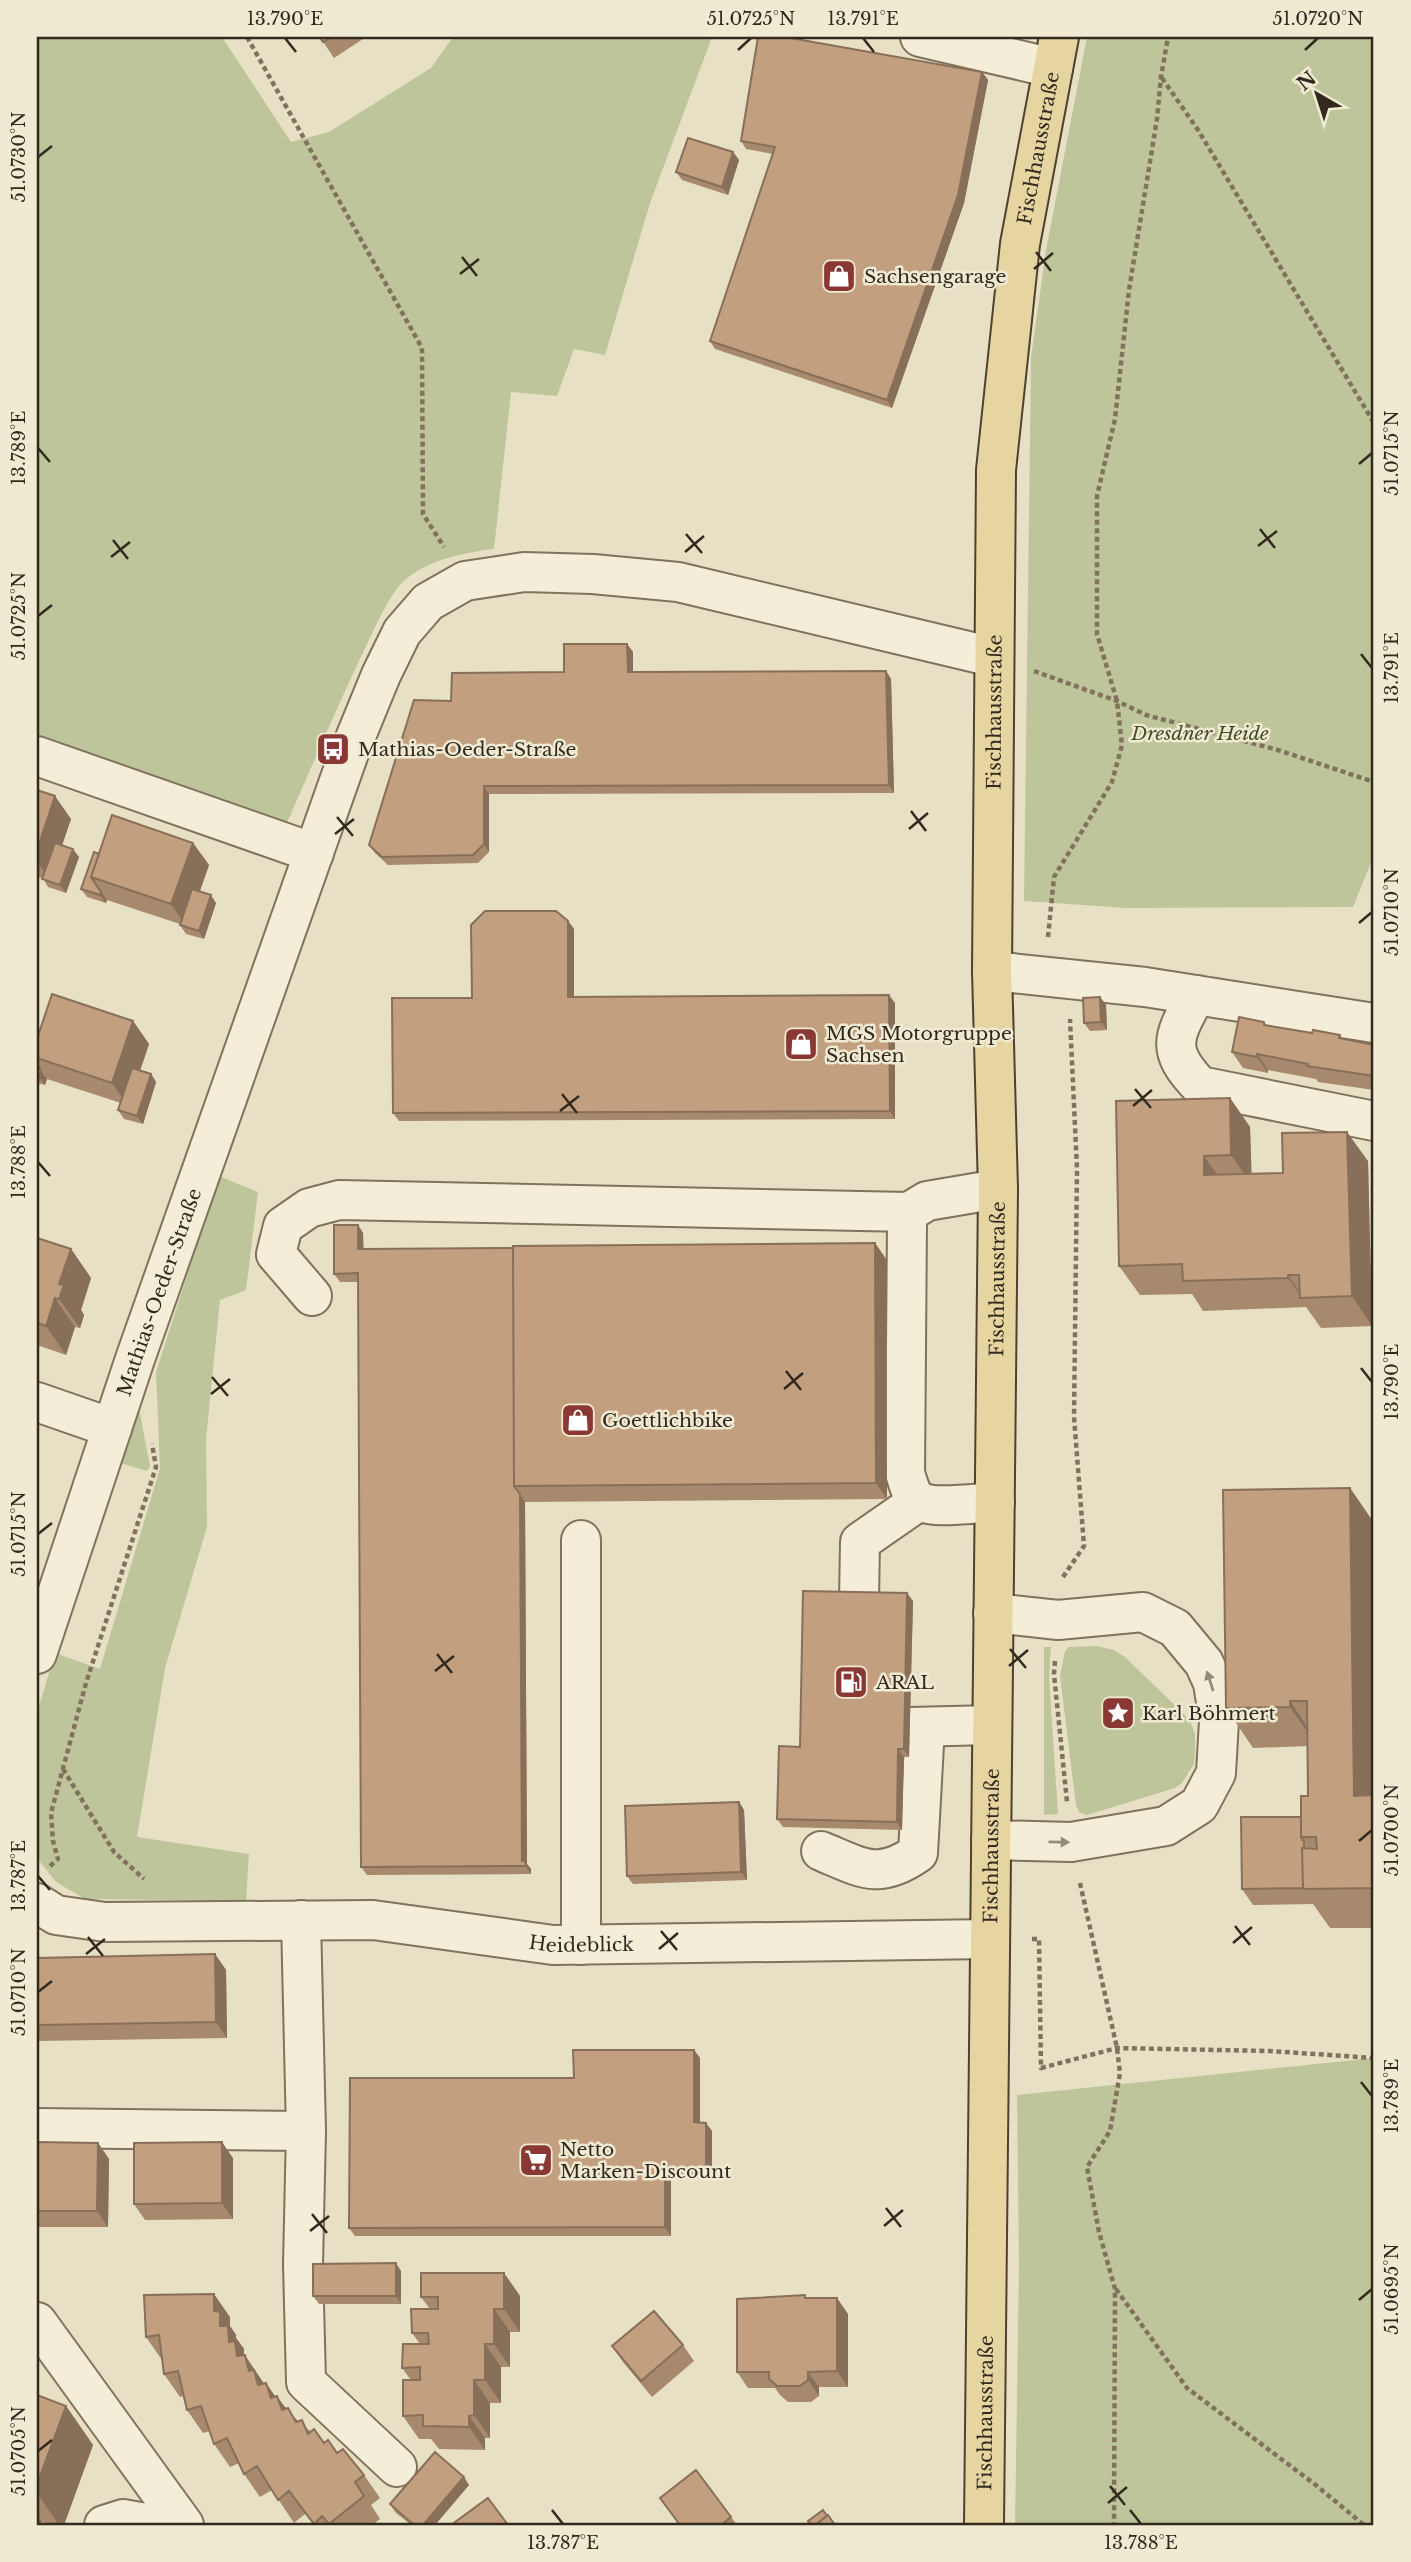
<svg xmlns="http://www.w3.org/2000/svg" width="1411" height="2562" font-family="'Libre Baskerville',serif">
<rect width="100%" height="100%" fill="#e8e0c5"/>
<!-- green -->
<path fill="#bec59a" d="M37 37H222L291 142 329 132 431 68 453 37H712L650 203 605 355 574 349 557 396 511 392 494 549C463 553 430 559 405 580 391 591 375 628 367 644 338 704 313 764 286 825L37 740Z
M1087 37H1374V855L1353 907 1127 908 1024 901 1031 358 1046 250Z
M219 1176 258 1192 246 1290 220 1300 206 1439 207 1527 165 1668 137 1837 249 1854 246 1901 85 1899 56 1882 37 1858V1713L55 1653 100 1669 160 1468 156 1372Z
M136 1404 139 1408 150 1466 147 1471 117 1462Z
M1096 1646 1114 1650 1125 1657 1183 1713 1191 1723 1195 1734V1752L1194 1764 1182 1783 1175 1788 1087 1815 1079 1812 1076 1805 1060 1676 1065 1651 1069 1647Z
M1044 1647H1051L1049 1676 1058 1814 1044 1815Z
M1374 2058V2525H1015L1019 2267 1017 2095Z"/>
<g fill="none" stroke-linecap="round" stroke-linejoin="round">
<!-- minor casing -->
<g stroke="#81725d" stroke-width="42">
<g id="minor">
<path d="M920 37 1053 68"/>
<path d="M37 756 314 853"/>
<path d="M992 971 1145 987 1374 1023"/>
<path d="M1196 995C1174 1036 1164 1049 1200 1086L1374 1121"/>
<path d="M312 1296 276 1254 283 1226 309 1208 339 1200 909 1212"/>
<path d="M37 1402 112 1428"/>
<path d="M995 1502C977 1503 936 1509 921 1502 911 1497 908 1483 905 1473L907 1223 909 1212 927 1201 998 1189"/>
<path d="M859 1600 860 1542 919 1501"/>
<path id="s1" d="M37 1654 135 1359 349 753 381 675 402 632 428 602 465 581 524 572 593 574 678 582 993 657"/>
<path d="M910 1727 992 1725"/>
<path d="M991 1840 1071 1842 1166 1826 1199 1805 1216 1773 1219 1721 1213 1683 1204 1663 1175 1628 1143 1612 1058 1620 993 1613"/>
<path d="M821 1851C862 1868 878 1881 918 1853L925 1727"/>
<path id="s2" d="M37 1903 56 1915 105 1922 373 1920 553 1945 990 1939"/>
<path d="M301 1920 306 2131 303 2264 306 2382 397 2467"/>
<path d="M581 1945V1540"/>
<path d="M37 2128 306 2131"/>
<path d="M37 2322 184 2525"/>
<path d="M104 2525 123 2519 157 2525"/>
</g>
</g>
<!-- major casing -->
<g stroke="#4f4131" stroke-width="42">
<g id="major">
<path id="s3" d="M984 2525 998 1189 992 971 996 470 1020 244 1059 37"/>
</g>
</g>
<!-- path -->
<path stroke="#81725d" stroke-width="4.5" stroke-dasharray="5 3.5" stroke-linecap="butt" d="M247 37 422 348 423 514 444 547
M1162 78 1198 130 1374 423
M1034 671 1117 701 1146 715 1278 750 1374 782
M1048 937 1054 877 1112 782 1122 745 1117 701 1097 634V496L1115 419 1129 290 1157 119 1161 77 1168 37
M1063 1577 1084 1546 1074 1417 1077 1169 1070 1019
M1055 1661 1054 1674 1067 1802
M63 1769 114 1852 144 1879
M50 1866 58 1859 53 1841 51 1813 86 1683 156 1467 152 1444
M1080 1883 1117 2048 1120 2073 1110 2131 1087 2167 1099 2232 1115 2289 1114 2525
M1032 1939H1039L1041 2068 1117 2048 1270 2051 1374 2058
M1116 2289 1187 2388 1317 2486 1364 2525"/>
<!-- minor -->
<use href="#minor" stroke="#f4edd7" stroke-width="38"/>
<!-- major -->
<use href="#major" stroke="#e7d5a1" stroke-width="38"/>
</g>
<!-- wall -->
<path fill="#a7896d" d="M320 37H366L334 58Z
M982 72 988 80 964 203 892 408 715 349 710 341 773 154 746 149 741 141Z
M733 152 739 160 728 195 682 180 676 172Z
M627 644 633 652V672L886 671 891 679 894 793 489 794V852L478 863 388 865 375 853 369 845 451 701 564 672Z
M37 790 71 819 62 845 79 857 66 893 48 887 43 878 37 877Z
M193 843 209 865 200 891 216 903 204 939 186 934 180 925V924L107 900 106 903 87 897 81 889 99 854Z
M568 921 574 929V996L895 1003V1119L399 1121 393 1113Z
M1100 997 1106 1005 1107 1030 1090 1031 1084 1023Z
M133 1021 149 1044 140 1071 151 1074 156 1082 143 1124 124 1119 118 1110 121 1103 47 1079 45 1085 37 1083V1037Z
M1264 1022 1267 1025 1312 1033 1340 1035 1343 1039 1374 1045V1090L1318 1082 1316 1079 1268 1070V1073L1243 1068 1232 1052Z
M1230 1098 1250 1127 1251 1174 1283 1173 1368 1161 1372 1326 1321 1328 1306 1307 1203 1311 1192 1294 1140 1295 1119 1266Z
M358 1225 363 1233V1249L875 1243 886 1259 887 1499 525 1502 527 1864 531 1869V1874L367 1875 361 1867 358 1282H340L334 1274Z
M37 1238 71 1249 91 1278 81 1310 84 1315 80 1328 75 1327 66 1355 37 1345Z
M1350 1488 1374 1523V1928H1330L1313 1904 1253 1905 1242 1889 1301 1817 1308 1796V1746L1253 1748 1226 1708Z
M913 1601 909 1757H904L902 1830 783 1827 777 1819 800 1747Z
M739 1802 744 1810 747 1880 633 1884 627 1876Z
M215 1954 226 1970 227 2038 37 2041V1958Z
M694 2050 700 2058V2123H706L712 2131V2177H671V2236H355L349 2228 574 2078Z
M37 2142 98 2143 109 2159 108 2227H37Z
M233 2158V2219L145 2220 134 2204Z
M401 2271V2304H319L313 2296Z
M504 2273 520 2296V2332H510V2367H501V2403H490V2438H485V2450L439 2449 431 2439H419L403 2416 411 2380 402 2368 420 2344 412 2333 430 2309 421 2297Z
M805 2295 806 2298 848 2314V2387H819V2396L811 2402H788L780 2395 775 2388H748L737 2372Z
M230 2317V2326L236 2335V2338L244 2349V2354L264 2384 266 2383 275 2396 298 2421 364 2475 380 2498 371 2505 380 2519 372 2525H314L305 2514 294 2523 272 2490 260 2497 244 2474 239 2463 230 2467 214 2444 210 2431 203 2433 187 2410 183 2396 180 2397 164 2374 162 2360 146 2337Z
M683 2345 694 2361 652 2397 623 2362 612 2346Z
M37 2395 66 2406 93 2445 64 2525H50L42 2522 41 2525H37Z
M696 2470 737 2525H679Z
M469 2485 435 2525H411L395 2512 390 2504Z"/>
<!-- shaded-wall -->
<path fill="#886f59" d="M982 72 988 80 964 203 892 408 887 400Z
M733 152 739 160 728 195 722 187Z
M627 644 633 652V680L628 672Z
M886 671 891 679 894 793 889 785Z
M484 786 489 794V852L484 844Z
M55 796 71 819 50 881 37 862V850Z
M193 843 209 865 187 927 171 904Z
M73 849 79 857 66 893 60 885Z
M101 892 107 900 106 903 100 895Z
M211 895 216 903 204 939 199 931Z
M568 921 574 929V1005L568 997Z
M889 995 895 1003V1119L890 1111Z
M1100 997 1106 1005 1107 1030 1101 1022Z
M133 1021 149 1044 128 1106 112 1083Z
M1257 1054 1268 1070V1073L1257 1057Z
M41 1071 47 1079 45 1085 39 1077Z
M151 1074 156 1082 143 1124 137 1116Z
M1230 1098 1250 1127 1252 1185 1231 1155Z
M1347 1132 1368 1161 1372 1326 1352 1296Z
M1204 1156 1224 1185 1204 1175Z
M358 1225 363 1233 364 1257 358 1249Z
M875 1243 886 1259 887 1499 876 1483Z
M71 1249 91 1278 81 1310 84 1315 80 1328 59 1299V1284Z
M1288 1275 1304 1298H1303L1288 1278Z
M55 1298 75 1327 66 1355 46 1326Z
M1350 1488 1374 1523V1825L1354 1796Z
M520 1494 525 1502 527 1864 531 1869V1874L522 1861Z
M907 1593 913 1601 909 1757 904 1749Z
M1290 1701 1317 1741V1746L1290 1707Z
M898 1749 904 1757 902 1830 897 1822Z
M739 1802 744 1810 747 1880 741 1872Z
M215 1954 226 1970 227 2038 216 2022Z
M694 2050 700 2058V2131L694 2122Z
M706 2123 712 2131V2177L706 2169Z
M222 2142 233 2158V2219L222 2203Z
M98 2143 109 2159 108 2227 97 2211Z
M665 2169 671 2177V2236L665 2227Z
M396 2263 401 2271V2304L396 2296Z
M504 2273 520 2296V2332L504 2309Z
M214 2294 230 2317V2326L236 2335V2338L244 2349V2354L269 2391 266 2383 278 2401 277 2396 293 2419 274 2408 237 2356 220 2326 214 2311Z
M837 2298 848 2314V2387L837 2371Z
M494 2309 510 2332V2367L494 2344Z
M485 2344 501 2367V2403L485 2380Z
M808 2372 819 2387V2396L808 2380Z
M474 2380 490 2403V2438L474 2415Z
M66 2406 93 2445 64 2525H59L37 2493V2484Z
M469 2416 485 2438V2450L469 2427Z
M464 2477 469 2485 435 2525H423Z
M37 2515 42 2522 41 2525H37Z"/>
<!-- building -->
<path fill="#c29f7f" stroke="#886f59" stroke-width="2" d="M320 37H331L323 42Z
M758 37H785L982 72 958 195 887 400 710 341 775 147 741 141Z
M688 138 733 152 722 187 676 172Z
M564 644H627L628 672 886 671 889 785 484 786V844L473 855 382 857 369 845 414 700 451 701 452 673 564 672Z
M37 790 55 796 37 850Z
M112 815 193 843 171 904 91 877Z
M55 843 73 849 60 885 42 879Z
M94 852 99 854 91 877 101 892 100 895 81 889Z
M192 889 211 895 199 931 180 925Z
M485 911H556L568 921V997L889 995 890 1111 393 1113 392 998H472L471 925Z
M52 994 133 1021 112 1083 37 1058V1039Z
M1100 997 1101 1022 1084 1023 1083 998Z
M1239 1017 1264 1022V1025L1312 1033 1313 1030 1340 1035 1339 1038 1374 1045V1076L1307 1066 1308 1064 1257 1054V1057L1232 1052Z
M37 1064 41 1071 39 1077 37 1076Z
M132 1068 151 1074 137 1116 118 1110Z
M1230 1098 1231 1155 1204 1156V1175L1283 1173 1282 1133 1347 1132 1352 1296 1300 1298 1299 1275H1288V1278L1183 1281 1182 1264 1119 1266 1116 1101Z
M334 1225H358V1249L513 1248 514 1486 520 1494 522 1861H525L526 1866 361 1867 358 1273 334 1274Z
M37 1238 71 1249 59 1284 64 1285 59 1299 55 1298 46 1326 37 1323Z
M875 1243 876 1483 514 1486 513 1246Z
M1350 1488 1354 1796 1374 1795V1888L1303 1889 1302 1848 1317 1849 1316 1837H1301V1796H1308L1307 1701H1290V1707L1226 1708 1223 1490Z
M803 1591 907 1593 904 1749H898L897 1822 777 1819 779 1746 800 1747Z
M739 1802 741 1872 627 1876 625 1806Z
M1241 1817H1301V1837L1304 1842V1848H1302L1303 1888 1242 1889Z
M215 1954 216 2022 37 2025V1958Z
M573 2050H694V2122L706 2123V2169H665V2227L349 2228 350 2078H574Z
M37 2142 98 2143 97 2211H37Z
M222 2142V2203L134 2204V2143Z
M396 2263V2296H313V2264Z
M421 2273H504V2309H494V2344H485V2380H474V2415L469 2416V2427L423 2426V2415L403 2416V2380H420V2367L402 2368 403 2344H429L428 2333H412L411 2309H438V2297H421Z
M214 2294V2311L220 2312V2326H228L229 2342 235 2341 237 2356 245 2355 249 2371 254 2370 258 2385 266 2383 271 2398 277 2396 282 2410 288 2408 296 2422 302 2420 308 2434 314 2429 324 2443 328 2440 337 2453 343 2449 364 2475 355 2482 364 2496 329 2524 322 2516 314 2524 289 2491 278 2500 257 2466 244 2474 227 2438 214 2444 201 2406 187 2410 178 2371 164 2374 159 2335 146 2337 144 2295Z
M805 2295V2298H837V2371L808 2372V2380L800 2386H777L769 2379V2372H737V2299Z
M654 2311 683 2345 641 2381 612 2346Z
M37 2395 66 2406 37 2484Z
M435 2452 464 2477 423 2525H414L390 2504Z
M696 2470 731 2517 721 2525H680L660 2498Z
M488 2498 508 2525H451Z
M823 2510 827 2516 815 2525H812L808 2521Z
M828 2515 835 2525H815Z"/>
<!-- one-way arrows -->
<defs><path id="oneway-solid" d="M-6-.8H1V-3.2L6.5 0L1 3.2V.8H-6Z" transform="scale(1.75)"/></defs>
<g fill="#948c7b">
<use href="#oneway-solid" transform="translate(1210 1681) rotate(-108)"/>
<use href="#oneway-solid" transform="translate(1059 1842) rotate(1)"/>
</g>
<!-- ticks -->
<path fill="none" stroke="#332a1f" stroke-width="2.5" d="M285 38 296 52M863 38 874 52M738 50 751 38M1305 50 1318 38M38 157 52 146M1036 252 1051 271M462 257 477 276M1034 269 1053 253M460 274 479 259M38 448 50 462M1359 464 1372 453M1260 529 1275 548M686 534 702 553M113 540 128 559M1258 546 1277 531M685 552 704 536M111 557 130 542M38 616 52 605M1361 654 1372 668M911 811 926 831M337 817 353 836M909 829 928 813M335 834 354 819M1359 923 1372 912M1135 1089 1151 1108M562 1094 577 1113M1133 1106 1152 1090M560 1111 579 1096M38 1162 50 1176M1361 1368 1372 1382M786 1371 801 1390M212 1377 228 1396M784 1389 803 1373M211 1394 230 1379M38 1534 52 1523M1010 1649 1026 1668M437 1654 452 1673M1009 1666 1028 1650M435 1671 454 1656M1359 1841 1372 1830M38 1876 50 1890M1235 1926 1250 1945M661 1931 677 1950M88 1937 103 1956M1233 1943 1252 1927M659 1949 678 1933M86 1954 105 1939M38 1992 52 1981M1361 2082 1372 2096M886 2208 901 2227M312 2214 327 2233M884 2226 903 2210M310 2231 329 2216M1359 2300 1372 2289M38 2451 52 2440M1110 2486 1125 2505M1108 2503 1127 2487M552 2510 563 2524M1130 2510 1141 2524"/>
<!-- icons -->
<defs>
<g id="shop-square" transform="scale(1.75)"><rect x="-9" y="-9" width="18" height="18" rx="4" fill="#893834" stroke="#f1ead3"/><path d="M-5-2.5h2.3a2.7 3.5 0 0 1 5.4 0H5L5.5 6h-11ZM-1.5-2.5h3a1.5 2.3 0 0 0-3 0Z" fill="#fff"/></g>
<g id="bus-square" transform="scale(1.75)"><rect x="-9" y="-9" width="18" height="18" rx="4" fill="#893834" stroke="#f1ead3"/><path d="M-5-6H5V4H4V6H2V4H-2V6H-4V4H-5ZM-3.5-4V0h7V-4ZM-3.5 1.2v1.5H-2V1.2ZM2 1.2v1.5H3.5V1.2Z" fill="#fff"/></g>
<g id="fuel-square" transform="scale(1.75)"><rect x="-9" y="-9" width="18" height="18" rx="4" fill="#893834" stroke="#f1ead3"/><path d="M-5.5-6h7V0h2V4h1.3V-2.5L3-4.5l.8-.8L6-3V5H2.5V1h-1V6h-7ZM-4.2-4.7v3.2H.2V-4.7Z" fill="#fff"/></g>
<g id="sight-square" transform="scale(1.75)"><rect x="-9" y="-9" width="18" height="18" rx="4" fill="#893834" stroke="#f1ead3"/><path d="M0-6L1.8-2.2L6-1.7L2.9 1.2L3.7 5.4L0 3.3L-3.7 5.4L-2.9 1.2L-6-1.7L-1.8-2.2Z" fill="#fff"/></g>
<g id="supermarket-square" transform="scale(1.75)"><rect x="-9" y="-9" width="18" height="18" rx="4" fill="#893834" stroke="#f1ead3"/><path d="M-6-5.5h2.5l.6 2H6L4.5 2H-2.5L-4.4-4H-6ZM-1.5 3.2a1.3 1.3 0 1 0 .1 0ZM3 3.2a1.3 1.3 0 1 0 .1 0Z" fill="#fff"/></g>
</defs>
<g fill-rule="evenodd">
<use href="#shop-square" x="839" y="276"/>
<use href="#bus-square" x="333" y="749"/>
<use href="#shop-square" x="801" y="1044"/>
<use href="#shop-square" x="578" y="1420"/>
<use href="#fuel-square" x="851" y="1682"/>
<use href="#sight-square" x="1118" y="1713"/>
<use href="#supermarket-square" x="536" y="2160"/>
</g>
<g text-anchor="middle" dominant-baseline="central" stroke-width="5" stroke-linejoin="round" paint-order="stroke">
<!-- street labels -->
<g font-size="19" fill="#332a1f" stroke="#f1ead3">
<text stroke="none"><textPath href="#s3" startOffset="2380">Fischhausstraße</textPath></text>
<text stroke="none"><textPath href="#s3" startOffset="1813">Fischhausstraße</textPath></text>
<text stroke="none"><textPath href="#s3" startOffset="1246">Fischhausstraße</textPath></text>
<text stroke="none"><textPath href="#s1" startOffset="382">Mathias-Oeder-Straße</textPath></text>
<text stroke="none"><textPath href="#s3" startOffset="679">Fischhausstraße</textPath></text>
<text stroke="none"><textPath href="#s2" startOffset="550">Heideblick</textPath></text>
<text stroke="none"><textPath href="#s3" startOffset="112">Fischhausstraße</textPath></text>
</g>
<!-- poi labels -->
<g font-size="19" fill="#332a1f" stroke="#f1ead3" text-anchor="start">
<text x="864" y="276">Sachsengarage</text>
<text x="358" y="749">Mathias-Oeder-Straße</text>
<text x="826" y="1033">MGS Motorgruppe<tspan x="826" dy="22">Sachsen</tspan></text>
<text x="602" y="1420">Goettlichbike</text>
<text x="876" y="1682">ARAL</text>
<text x="1142" y="1713">Karl Böhmert</text>
<text x="560" y="2149">Netto<tspan x="560" dy="22">Marken-Discount</tspan></text>
</g>
<!-- park labels -->
<g font-size="19" font-style="italic" fill="#424d28" stroke="#f1ead3">
<text x="1200" y="733">Dresdner Heide</text>
</g>
</g>
<!-- border -->
<rect width="1411" height="2562" fill="none" stroke="#f1ead3" stroke-width="77"/>
<!-- north arrow -->
<g transform="translate(1317 94) rotate(321)" stroke="#f1ead3" stroke-width="5" paint-order="stroke">
<path d="M0-5L12 26L0 18L-12 26Z" fill="#332a1f"/>
<text y="-10" font-size="19" font-weight="bold" text-anchor="middle" fill="#332a1f">N</text>
</g>
<rect x="38" y="38" width="1334" height="2486" fill="none" stroke="#332a1f" stroke-width="2.5"/>
<g font-size="18" text-anchor="middle" fill="#332a1f">
<text x="285" y="25">13.790°E</text>
<text x="751" y="25">51.0725°N</text>
<text x="863" y="25">13.791°E</text>
<text x="1318" y="25">51.0720°N</text>
<text transform="translate(19 157) rotate(-90)" y="6">51.0730°N</text>
<text transform="translate(19 448) rotate(-90)" y="6">13.789°E</text>
<text transform="translate(1392 453) rotate(-90)" y="6">51.0715°N</text>
<text transform="translate(19 616) rotate(-90)" y="6">51.0725°N</text>
<text transform="translate(1392 668) rotate(-90)" y="6">13.791°E</text>
<text transform="translate(1392 912) rotate(-90)" y="6">51.0710°N</text>
<text transform="translate(19 1162) rotate(-90)" y="6">13.788°E</text>
<text transform="translate(1392 1382) rotate(-90)" y="6">13.790°E</text>
<text transform="translate(19 1534) rotate(-90)" y="6">51.0715°N</text>
<text transform="translate(1392 1830) rotate(-90)" y="6">51.0700°N</text>
<text transform="translate(19 1876) rotate(-90)" y="6">13.787°E</text>
<text transform="translate(19 1992) rotate(-90)" y="6">51.0710°N</text>
<text transform="translate(1392 2096) rotate(-90)" y="6">13.789°E</text>
<text transform="translate(1392 2289) rotate(-90)" y="6">51.0695°N</text>
<text transform="translate(19 2451) rotate(-90)" y="6">51.0705°N</text>
<text x="563" y="2549">13.787°E</text>
<text x="1141" y="2549">13.788°E</text>
</g>
</svg>
